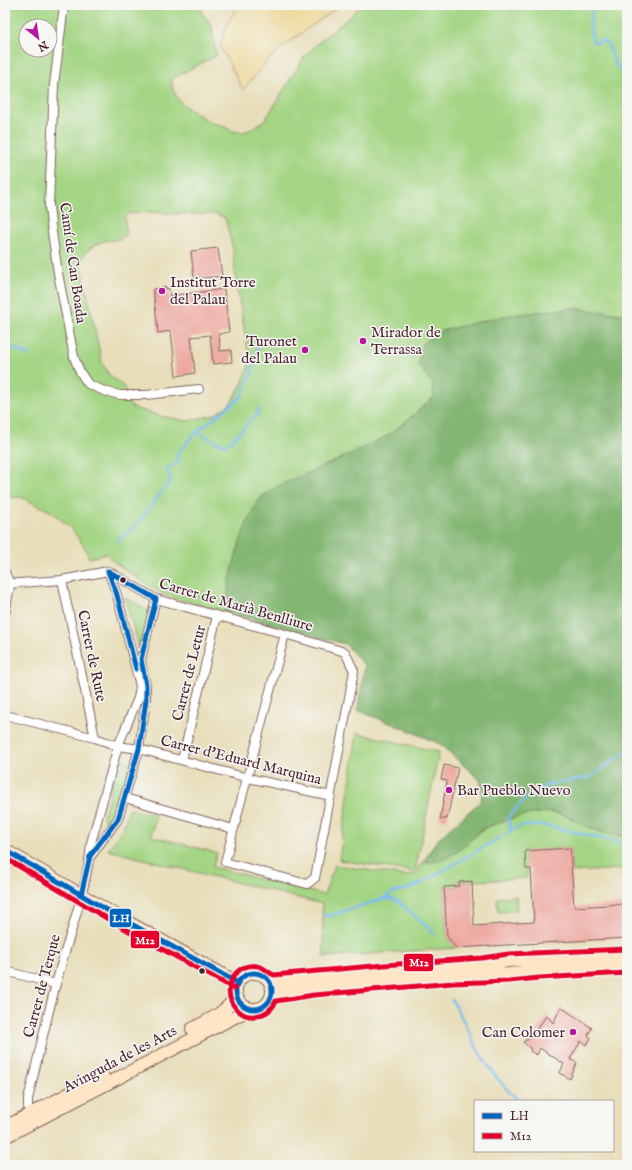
<svg xmlns="http://www.w3.org/2000/svg" width="632" height="1170" font-family="'IM FELL English',serif">
<rect width="100%" height="100%" fill="#f6f6f2"/>
<filter id="ink" filterUnits="userSpaceOnUse"><feTurbulence type="fractalNoise" baseFrequency=".025" numOctaves="2"/><feDisplacementMap in="SourceGraphic" scale="8" xChannelSelector="R" yChannelSelector="G"/><feConvolveMatrix kernelMatrix="1 2 1 2 8 2 1 2 1" color-interpolation-filters="sRGB"/></filter>
<filter id="wash" filterUnits="userSpaceOnUse"><feTurbulence type="fractalNoise" baseFrequency=".012" numOctaves="4" result="noise"/><feDisplacementMap in="SourceGraphic" scale="16" xChannelSelector="R" yChannelSelector="G"/><feGaussianBlur stdDeviation="0.9" result="paint"/><feColorMatrix in="noise" values="0 0 0 0 0 0 0 0 0 0 0 0 0 0 0 0 0 1.4 0 .05"/><feComposite in="paint" operator="in"/></filter>
<g filter="url(#wash)">
<rect width="100%" height="100%" fill="#e8deba"/>
<!-- green -->
<path fill="#a4d584" stroke="#777a58" fill-rule="evenodd" d="M5 5H201L202 13 212 26 213 39 217 55 177 76 172 80V87L177 98 183 104 190 110 212 123 223 126 232 131 243 132 250 130 265 120 305 56C322 37 344 24 361 5H627V315L574 308 504 316 441 331 430 379 433 384 434 397 392 433 380 440 324 467 281 485 262 496 255 507 249 520 236 557 230 581 225 612 163 595 114 562 107 554 89 558 85 548 72 529 52 512 21 497 5 498ZM26 26H50V50H26ZM147 212 180 214H216L225 218 233 249 236 283 249 356 248 369 241 386 230 404 214 415 187 421 160 416 131 407 124 387 109 375 102 363 81 264C82 252 94 244 105 241 112 240 120 241 126 235L125 216 127 214Z
M124 597 150 612 140 649Z
M357 733 439 752 415 872 339 860Z
M118 759 131 762 113 821 110 823 105 821 103 818Z
M129 809 156 815 151 836 217 853 213 867 324 895 335 865 406 876 416 874 424 861 428 862 456 853 483 829 513 817 544 812 562 814 590 828 608 834 627 837V931H626L622 869 572 872 570 848 526 851 527 878 459 882V886L444 887 447 936 456 948 324 957 322 904 108 850 123 828Z
M516 896 517 911 498 912 497 898Z"/>
<!-- forest -->
<path fill="#83b672" stroke="#666a4e" d="M574 308 627 315V837C615 834 603 833 591 828 577 823 565 812 549 812 526 813 504 820 484 828 479 830 474 837 470 841 459 851 440 866 424 861L437 840 481 801 482 790 480 780 440 744 415 733 357 710 365 666 345 644 225 612C228 601 228 590 230 579 235 556 245 521 258 502 269 485 306 475 324 466 343 458 361 449 379 440 399 430 417 412 434 397L433 384 418 365 422 344 441 331 504 316Z"/>
<!-- sand -->
<path fill="#eeda9e" stroke="#9c7c64" d="M239 5H341L285 45 264 64 243 90 220 46C224 31 229 18 239 5Z"/>
<g fill="none" stroke-linecap="round" stroke-linejoin="round">
<!-- stream -->
<path stroke="#7bbbef" stroke-width="2.5" d="M594 5C590 20 589 27 593 41L597 43 602 40C613 45 610 58 617 66 619 69 624 71 627 75
M5 343 17 350 29 355
M195 433 203 434 214 441 225 445 232 440 246 426 248 421 257 416 259 409
M117 541 137 524 171 480 166 469 178 463 177 454 195 433 240 398 252 372 259 343
M511 830 508 817 523 801 546 785 590 777 627 751
M383 899H392L399 902 431 930 434 934
M324 915 328 916 383 899 394 892 404 890 420 884 520 826 543 825 627 844
M452 1000 463 1020 478 1050 493 1073 510 1093 520 1101"/>
</g>
<g id="blocks">
<!-- building -->
<path fill="#eda8a0" d="M218 248 222 276 194 279 191 251Z
M166 287V289L169 288 170 296 224 289 229 332 219 334 220 351 231 350 232 362 213 364 210 335 191 337 195 373 176 376 171 331 158 333 156 314 153 289Z
M444 765 458 768 447 819H440L447 781 441 779Z
M570 848 574 907 624 904 626 938 456 948 447 936 444 887 459 886V882L472 881 474 926 534 922 531 869H526L525 851Z
M561 1007 592 1028 588 1035 591 1038 586 1045 581 1041 570 1059 577 1063 570 1079 560 1073 564 1064 540 1048 537 1055 530 1051 531 1049 523 1042 530 1038 547 1015 553 1023Z"/>
</g>
</g>
<g filter="url(#ink)">
<use href="#blocks" fill-opacity="0" stroke="#81625d" stroke-width="1"/>
<g fill="none" stroke-linecap="round" stroke-linejoin="round">
<!-- street casing -->
<g stroke="#81625d" stroke-width="10">
<path id="street" d="M64 5 54 85 49 205 51 225 58 273 74 357 80 372 88 384 104 391 120 395H146L199 389
M5 572 10 585 5 614
M62 580 95 738
M5 584 62 580 108 571 156 599 285 634 345 652 354 671 315 878 307 884 225 862 285 634
M5 715 95 738 118 746 139 749 248 778 331 796
M182 760 217 616
M125 798 233 829
M91 856 118 819 139 749 146 700V685L143 673 141 659 156 599
M5 867 9 852
M5 971 56 984
M32 1117 28 1107V1099C39 1053 49 1007 62 962 73 924 88 882 91 843L118 746 138 698 140 686 117 595 108 571"/>
</g>
<!-- secondary casing -->
<g stroke="#81625d" stroke-width="14">
<path id="secondary" d="M5 850 124 920 238 983
M236 991a18 18 0 1 1 36 0a18 18 0 1 1-36 0Z
M270 982H280L385 972 483 965 508 961 627 956
M272 995 313 988 453 976 509 974 538 971 627 966
M192 1029C209 1020 227 1012 236 996
M5 1127 103 1076
M5 1137 250 1009"/>
</g>
<!-- street -->
<use href="#street" stroke="#fff" stroke-width="8"/>
<!-- secondary -->
<use href="#secondary" stroke="#fde5c5" stroke-width="12"/>
<!-- bus-1 casing -->
<g stroke="#f6f6f2" stroke-width="8">
<path id="bus-1" d="M108 571 117 595 136 669
M5 850 124 920 238 983
M81 895 90 856 118 819 139 749 146 700V685L141 659 156 599 108 571
M236 991a18 18 0 1 1 36 0a18 18 0 1 1-36 0Z"/>
</g>
<!-- bus-2 casing -->
<g stroke="#f6f6f2" stroke-width="8">
<path id="bus-2" d="M5 858 120 926 235 989
M627 949 508 954 482 958 384 965 274 975C269 973 266 969 261 967 234 958 217 995 240 1012 244 1015 250 1017 255 1016 265 1015 272 1010 276 1001L314 995 453 983 509 981 539 978 627 973"/>
</g>
<!-- bus-1 -->
<use href="#bus-1" stroke="#0065bd" stroke-width="5"/>
<!-- bus-2 -->
<use href="#bus-2" stroke="#e4002b" stroke-width="5"/>
</g>
</g>
<!-- markers -->
<g fill="#b5179e" stroke="#f6f6f2" stroke-width="1.5">
<circle cx="162" cy="291" r="4"/>
<circle cx="363" cy="341" r="4"/>
<circle cx="305" cy="350" r="4"/>
<circle cx="449" cy="790" r="4"/>
<circle cx="573" cy="1032" r="4"/>
</g>
<g fill="#4a1f2b" stroke="#f6f6f2" stroke-width="1.5">
<circle cx="123" cy="580" r="3.5"/>
<circle cx="202" cy="971" r="3.5"/>
</g>
<g text-anchor="middle" dominant-baseline="central" stroke-width="3" stroke-linejoin="round" paint-order="stroke">
<!-- street labels -->
<g font-size="15" fill="#4a1f2b" stroke="#f6f6f2">
<text transform="translate(73 263) rotate(82)">Camí de Can Boada</text>
<text transform="translate(236 605) rotate(16)">Carrer de Marià Benlliure</text>
<text transform="translate(92 656) rotate(78)">Carrer de Rute</text>
<text transform="translate(189 673) rotate(-76)">Carrer de Letur</text>
<text transform="translate(241 760) rotate(14)">Carrer d'Eduard Marquina</text>
<text transform="translate(42 986) rotate(-75)">Carrer de Terque</text>
<text transform="translate(120 1059) rotate(-28)">Avinguda de les Arts</text>
</g>
<!-- poi labels -->
<g font-size="15" fill="#4a1f2b" stroke="#f6f6f2" text-anchor="start">
<text x="170" y="282">Institut Torre<tspan x="170" dy="17">del Palau</tspan></text>
<text x="371" y="332">Mirador de<tspan x="371" dy="17">Terrassa</tspan></text>
<text x="297" y="341" text-anchor="end">Turonet<tspan x="297" dy="17">del Palau</tspan></text>
<text x="457" y="790">Bar Pueblo Nuevo</text>
<text x="565" y="1032" text-anchor="end">Can Colomer</text>
</g>
</g>
<g stroke="#f6f6f2" stroke-width="1.5">
<rect x="109" y="908" width="23" height="20" rx="4" fill="#0065bd"/>
<rect x="130" y="930" width="30" height="19" rx="4" fill="#e4002b"/>
<rect x="403" y="953" width="31" height="19" rx="4" fill="#e4002b"/>
</g>
<g font-size="11" text-anchor="middle" font-weight="bold" fill="#fff">
<text x="121" y="922">LH</text>
<text x="145" y="944">M12</text>
<text x="419" y="966">M12</text>
</g>
<!-- margin -->
<rect width="632" height="1170" fill="none" stroke="#f6f6f2" stroke-width="20"/>
<!-- legend -->
<rect x="474" y="1100" width="140" height="52" fill="#f6f6f2" stroke="#b1a0a2"/>
<rect x="482" y="1113" width="20" height="6" fill="#0065bd" stroke="#b1a0a2"/>
<text x="510" y="1120" font-size="12" fill="#4a1f2b">LH</text>
<rect x="482" y="1133" width="20" height="6" fill="#e4002b" stroke="#b1a0a2"/>
<text x="510" y="1140" font-size="12" fill="#4a1f2b">M12</text>
<!-- north arrow -->
<g transform="translate(38 38) rotate(150)"><circle r="19" fill="#f6f6f2" stroke="#b1a0a2"/>
<path d="M0-3L7 15L0 10L-7 15Z" fill="#b5179e"/>
<text y="-6" font-size="11" font-weight="bold" text-anchor="middle" fill="#4a1f2b">N</text>
</g>
</svg>
